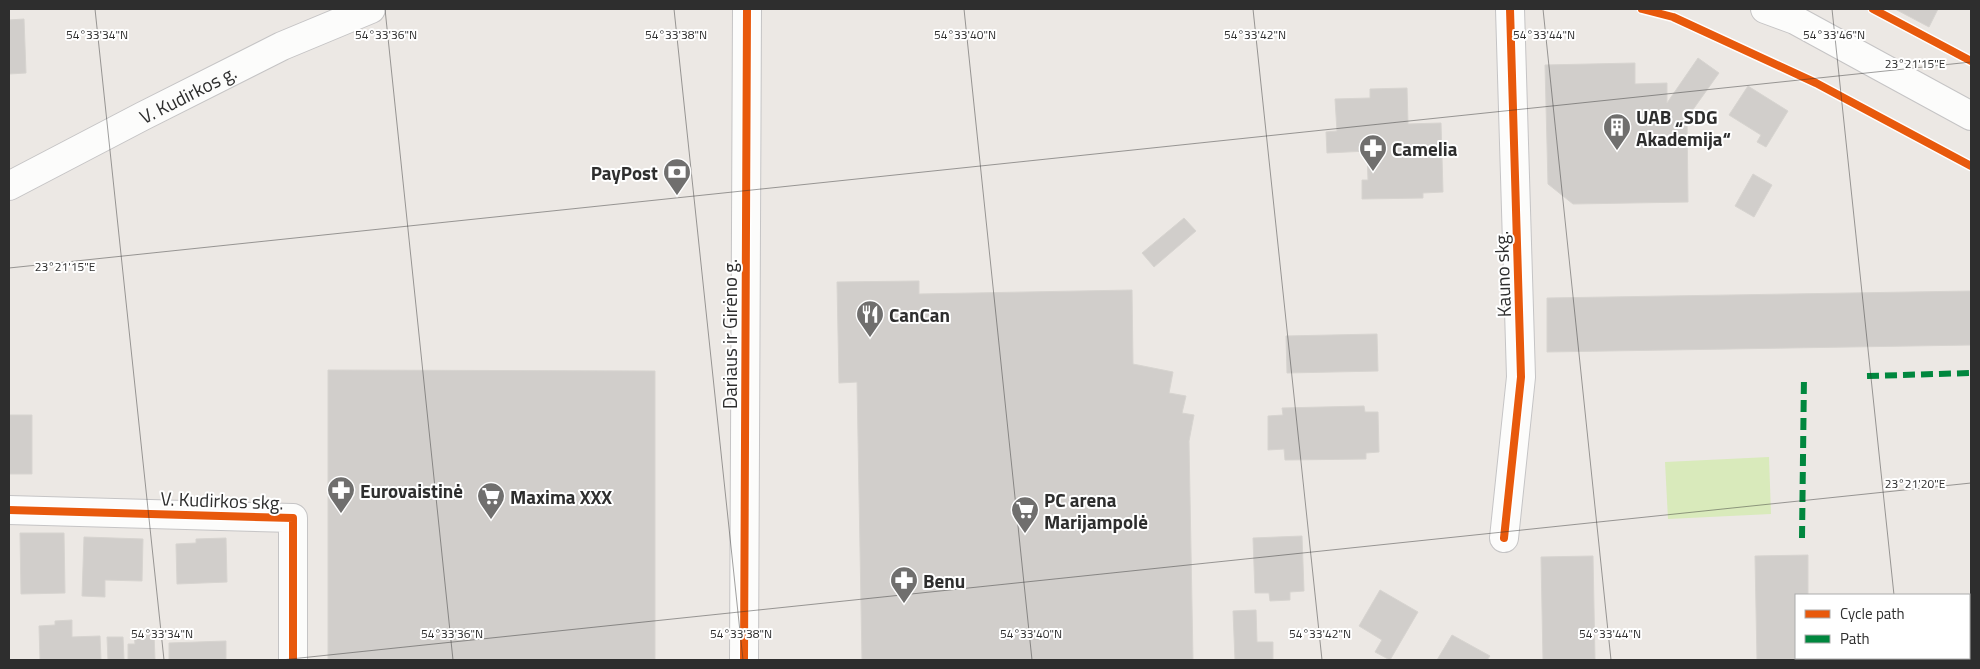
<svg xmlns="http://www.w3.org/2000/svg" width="1980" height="669" font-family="'Titillium Web',sans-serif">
<rect width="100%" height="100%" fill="#ece8e4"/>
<!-- pitch -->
<path fill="#d9eabb" d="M1769 457 1771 514 1668 519 1665 462Z"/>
<!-- building -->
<path fill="#d1cecb" stroke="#d7d4d0" d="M1895 9H1938L1929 27Z
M24 19 26 73 9 74V20Z
M1698 58 1719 73 1687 118 1688 202 1573 204 1548 184 1545 65 1635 63V84L1667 83V103Z
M1748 86 1788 111 1766 147 1757 142 1761 135 1729 115Z
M1407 88 1408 124 1441 123 1443 192 1423 193V198L1362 199V180H1368L1367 151 1327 153 1326 132 1337 131 1335 99 1370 98V89Z
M1753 174 1772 185 1754 217 1735 206Z
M1184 218 1196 231 1154 267 1142 253Z
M919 281V294L1132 290 1133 364 1173 372 1169 393 1186 396 1182 413 1194 415 1189 441 1193 660H862L857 382 839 383 837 282Z
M1971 291V345L1547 352V298Z
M1377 334 1378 371 1287 373 1286 336Z
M328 370 655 371V660H328Z
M1364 406 1365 412H1378L1379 452 1366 453V459L1285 460 1284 449 1268 450V416L1283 415 1282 408Z
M9 415H32V474H9Z
M20 533H64L65 593 21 594Z
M1302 536 1304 591 1290 592V600L1270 601 1269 593H1255L1253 538Z
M84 537 143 539 142 581 105 580V597L82 596Z
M226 538 227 582 177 584 176 544 196 543V539Z
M1808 555V595H1796V658H1809V660H1757L1755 556Z
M1593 556 1595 660H1543L1541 557Z
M1380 590 1418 612 1390 660 1375 652 1382 640 1359 626Z
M1256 610 1257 642H1273V660H1235L1233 611Z
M72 620V637L100 636 101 660H40L39 626 55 625V621Z
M154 633 155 660H128V644H135L134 634Z
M1452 635 1490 656 1487 660H1437Z
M107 637H123L124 660H108Z
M226 641V660H169V643Z"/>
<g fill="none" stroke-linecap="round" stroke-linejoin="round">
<!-- minor casing -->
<g stroke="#c5c4c5" stroke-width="30">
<path id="minor" d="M9 510 293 518V660
M1504 538 1521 377 1510 9"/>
</g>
<!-- tertiary casing -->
<g stroke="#c5c4c5" stroke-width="30">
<path id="tertiary" d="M744 660 747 9"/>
</g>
<!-- secondary casing -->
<g stroke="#c5c4c5" stroke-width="30">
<g id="secondary">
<path d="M1765 9 1795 20 1971 116"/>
<path id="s1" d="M9 186 143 116 282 46 371 9"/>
</g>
</g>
<!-- minor -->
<use href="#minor" stroke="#fcfcfb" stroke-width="28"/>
<!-- tertiary -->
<use href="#tertiary" stroke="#fcfcfb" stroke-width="28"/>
<!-- secondary -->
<use href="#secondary" stroke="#fcfcfb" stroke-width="28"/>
<!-- quiet -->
<path stroke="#00873e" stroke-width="6" stroke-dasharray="12 6" stroke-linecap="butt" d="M1867 376 1971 373
M1802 538 1804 376"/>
<!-- cycleway casing -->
<g stroke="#fff" stroke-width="11">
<path id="cycleway" d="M1642 9 1673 17 1816 83 1971 166
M1873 9 1971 61
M9 510 293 518V660
M1504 538 1521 377 1510 9
M744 660 747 9"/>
</g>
<!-- cycleway -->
<use href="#cycleway" stroke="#e8590c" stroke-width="8"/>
</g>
<!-- ticks -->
<path fill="none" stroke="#2e2e2e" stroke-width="1" stroke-opacity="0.45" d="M95 9 164 660M385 9 453 660M674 9 743 660M964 9 1032 660M1253 9 1322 660M1543 9 1611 660M1832 9 1894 595M9 268 1971 62M1901 658V660M281 660 1971 483"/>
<!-- icons -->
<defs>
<g id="building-pin" transform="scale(1.4375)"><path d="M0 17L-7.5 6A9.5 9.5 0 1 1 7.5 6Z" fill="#706f6e" stroke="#fff"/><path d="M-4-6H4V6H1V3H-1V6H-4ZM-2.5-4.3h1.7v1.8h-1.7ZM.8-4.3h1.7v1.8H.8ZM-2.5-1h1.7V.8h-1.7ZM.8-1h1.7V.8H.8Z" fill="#fff"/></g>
<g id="pharmacy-pin" transform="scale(1.4375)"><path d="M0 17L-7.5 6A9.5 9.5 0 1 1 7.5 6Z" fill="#706f6e" stroke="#fff"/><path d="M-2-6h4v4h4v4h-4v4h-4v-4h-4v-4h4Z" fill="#fff"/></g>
<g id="bank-pin" transform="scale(1.4375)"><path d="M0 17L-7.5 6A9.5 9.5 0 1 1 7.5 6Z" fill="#706f6e" stroke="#fff"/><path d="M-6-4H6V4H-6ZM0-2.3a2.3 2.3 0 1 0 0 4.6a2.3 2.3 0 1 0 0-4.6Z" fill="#fff"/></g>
<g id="restaurant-pin" transform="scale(1.4375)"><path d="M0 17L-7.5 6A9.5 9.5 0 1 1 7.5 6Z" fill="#706f6e" stroke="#fff"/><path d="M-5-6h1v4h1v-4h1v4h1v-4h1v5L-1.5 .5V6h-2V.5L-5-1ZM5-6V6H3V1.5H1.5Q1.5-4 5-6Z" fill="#fff"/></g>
<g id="supermarket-pin" transform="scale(1.4375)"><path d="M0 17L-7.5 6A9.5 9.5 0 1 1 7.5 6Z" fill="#706f6e" stroke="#fff"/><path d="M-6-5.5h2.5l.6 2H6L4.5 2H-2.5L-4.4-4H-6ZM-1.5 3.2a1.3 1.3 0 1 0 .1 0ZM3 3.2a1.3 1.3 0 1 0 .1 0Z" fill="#fff"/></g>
</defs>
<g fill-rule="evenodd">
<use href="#building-pin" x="1617" y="127"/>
<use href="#pharmacy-pin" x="1373" y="148"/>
<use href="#bank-pin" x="677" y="172"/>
<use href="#restaurant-pin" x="870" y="314"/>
<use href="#pharmacy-pin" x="341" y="490"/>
<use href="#supermarket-pin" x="491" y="496"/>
<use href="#supermarket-pin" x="1025" y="510"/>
<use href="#pharmacy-pin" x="904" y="580"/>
</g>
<g text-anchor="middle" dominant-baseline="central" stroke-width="4" stroke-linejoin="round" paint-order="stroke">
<!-- street labels -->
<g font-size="19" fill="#2e2e2e" stroke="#fff">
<text stroke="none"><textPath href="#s1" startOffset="201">V. Kudirkos g.</textPath></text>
<text transform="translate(1502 274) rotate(-92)">Kauno skg.</text>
<text transform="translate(729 334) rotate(-90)">Dariaus ir Girėno g.</text>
<text transform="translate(222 500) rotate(2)">V. Kudirkos skg.</text>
</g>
<!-- poi labels -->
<g font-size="19" font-weight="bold" fill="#2e2e2e" stroke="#fff" text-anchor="start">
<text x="1636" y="116">UAB „SDG<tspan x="1636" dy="22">Akademija“</tspan></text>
<text x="1392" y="148">Camelia</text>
<text x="658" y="172" text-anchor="end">PayPost</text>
<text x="889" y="314">CanCan</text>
<text x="360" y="490">Eurovaistinė</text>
<text x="510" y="496">Maxima XXX</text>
<text x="1044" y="499">PC arena<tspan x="1044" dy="22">Marijampolė</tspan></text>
<text x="923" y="580">Benu</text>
</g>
</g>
<g font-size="12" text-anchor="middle" fill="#2e2e2e" stroke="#fff" stroke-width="4" stroke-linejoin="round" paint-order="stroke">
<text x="97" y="39">54°33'34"N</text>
<text x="386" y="39">54°33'36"N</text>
<text x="676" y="39">54°33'38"N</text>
<text x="965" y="39">54°33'40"N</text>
<text x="1255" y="39">54°33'42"N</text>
<text x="1544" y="39">54°33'44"N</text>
<text x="1834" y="39">54°33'46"N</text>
<text x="1915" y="68">23°21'15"E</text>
<text x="65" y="271">23°21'15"E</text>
<text x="1915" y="488">23°21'20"E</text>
<text x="162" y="638">54°33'34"N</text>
<text x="452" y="638">54°33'36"N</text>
<text x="741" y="638">54°33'38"N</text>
<text x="1031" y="638">54°33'40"N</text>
<text x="1320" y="638">54°33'42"N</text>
<text x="1610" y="638">54°33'44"N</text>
</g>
<!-- border -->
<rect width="1980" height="669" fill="none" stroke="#2e2e2e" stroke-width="20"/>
<!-- legend -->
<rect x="1795" y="594" width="175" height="65" fill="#ffffff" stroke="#ababab"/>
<rect x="1805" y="610" width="25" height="8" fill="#e8590c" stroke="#ababab"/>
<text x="1840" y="619" font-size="15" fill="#2e2e2e">Cycle path</text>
<rect x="1805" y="635" width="25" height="8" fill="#00873e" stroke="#ababab"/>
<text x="1840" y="644" font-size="15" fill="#2e2e2e">Path</text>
</svg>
